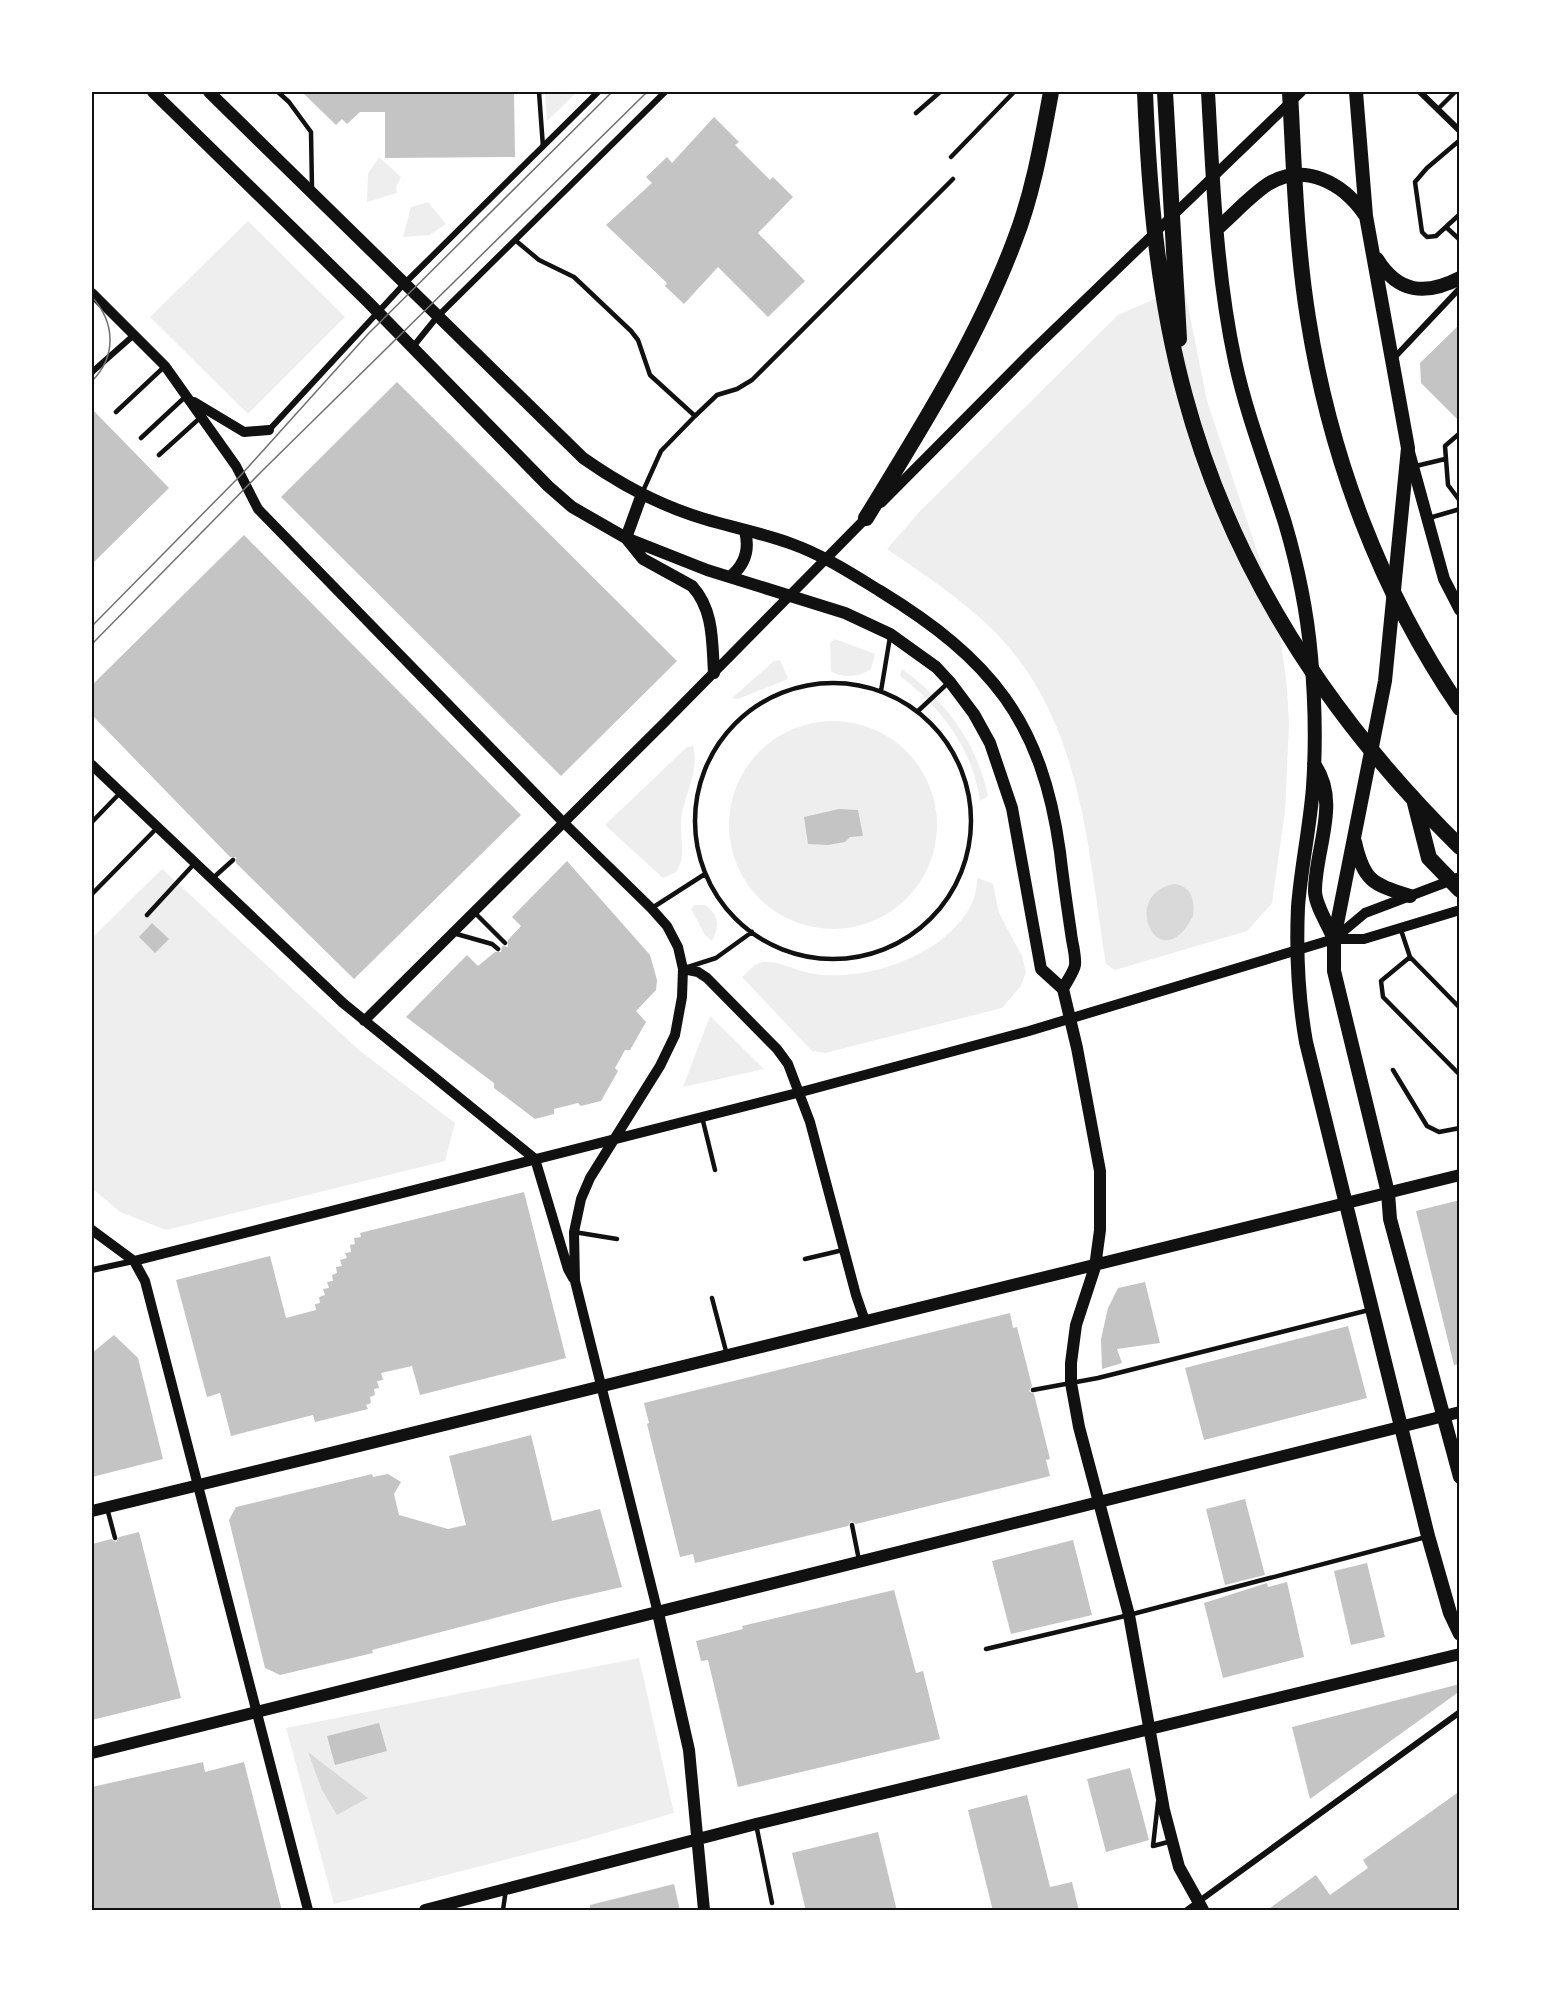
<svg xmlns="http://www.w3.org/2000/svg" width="1551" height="2002" font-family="'Golos Text',sans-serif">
<rect width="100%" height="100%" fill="#fff"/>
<!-- green -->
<path fill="#eee" d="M545 92H577L547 121Z
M379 157 401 177 396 187 397 193 367 202 368 174Z
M428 202 446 224 429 235 403 237 411 207Z
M248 221 345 317 248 414 150 317Z
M1184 286 1207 401 1277 611 1287 688 1289 725 1285 811 1272 903 1247 931 1115 970 1106 964C1087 847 1083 722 995 632 963 600 925 575 887 549L920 511 1118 315Z
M835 639 875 654 871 669C860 677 842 679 831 671L830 643Z
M780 660 788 679 738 699 732 698 774 661Z
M902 669C945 700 977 743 988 796L980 801C973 749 941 707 900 676Z
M729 825a104 104 0 1 1 208 0a104 104 0 1 1-208 0Z
M693 746C700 771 683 797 681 821 680 841 687 855 676 872L663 878 605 825 687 747Z
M162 869 360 1051 455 1123 445 1161 166 1230 120 1212 92 1188V938Z
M978 878 993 884 999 913 1022 956 1026 972 1021 986 1002 1008 825 1053 812 1051 742 977C749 971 754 963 764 962 780 961 794 970 809 973 864 984 949 955 973 901 976 895 976 885 978 878Z
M695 905H705C719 915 720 926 712 941L705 935 691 909Z
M710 1016 764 1069 683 1087Z
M639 1658 674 1813 574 1842 334 1904 286 1728Z"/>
<!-- water -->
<path fill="#d9d9d9" d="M1175 884C1192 887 1195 900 1193 916 1159 982 1118 893 1175 884Z
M308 1752 368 1798 337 1815 322 1790Z"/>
<!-- building -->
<path fill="#c4c4c4" d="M302 92H514L515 157 385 158V112H360L347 124 342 119 336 125Z
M714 117 739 142 735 145 770 180 773 177 793 197 758 233 805 281 768 317 718 267 684 304 665 286 667 283 606 225 652 183 646 177 667 157 672 163Z
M1460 324V422L1421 383 1420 363Z
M397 382 677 661 561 776 281 497Z
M92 409 169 488 92 564Z
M244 535 521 815 354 979 236 863V857H230L92 715V685Z
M839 809 858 810 863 836 850 837 845 842 828 845 808 844 804 817Z
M567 861 650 955 657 980 656 990 636 1011 646 1022 630 1050H625L615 1068 618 1071 601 1101 581 1106 578 1103 554 1109V1114L535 1119 494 1088V1083L406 1017 467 955 478 966 495 952H501L502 946 508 947V940L521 926 512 917Z
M152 923 169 939 155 953 139 937Z
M524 1192 566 1358 420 1395 412 1366 381 1373 383 1380 377 1381 379 1388 374 1389 375 1395 370 1397 371 1403 366 1405 368 1409 315 1422 313 1415 231 1436 220 1393 207 1397 176 1280 270 1256 286 1318 316 1310 315 1304 320 1303 319 1297 325 1295 323 1289 329 1288 327 1282 333 1281 332 1275 337 1273 336 1267 342 1266 340 1260 347 1258 345 1253 351 1252 350 1245 355 1244 354 1238 361 1237 360 1233Z
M1460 1200V1364L1454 1365 1416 1211Z
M1145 1282 1160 1343 1117 1349 1122 1363 1102 1369 1101 1339 1108 1308 1118 1288Z
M1010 1313 1013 1328 1017 1327 1032 1386 1029 1391 1034 1394 1050 1459 1046 1460 1050 1476 856 1524 851 1521 848 1526 695 1563 693 1554 680 1557 647 1424 649 1423 644 1403Z
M1348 1326 1367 1398 1204 1440 1185 1368Z
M114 1335 138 1358 163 1459 92 1477V1353Z
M531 1435 552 1521 600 1509 622 1587 552 1603 372 1650 373 1653 280 1675 265 1668 229 1520 236 1507 372 1474 373 1477 388 1474 401 1482 394 1494 399 1515 448 1529 466 1525 449 1456Z
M1245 1499 1265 1575 1225 1585 1206 1509Z
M139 1532 181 1698 92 1720V1544L111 1539 116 1542 119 1537Z
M1073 1540 1092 1615 1011 1634 992 1561Z
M1367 1563 1385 1637 1351 1645 1334 1571Z
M1287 1582 1304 1657 1223 1678 1204 1603 1267 1583 1268 1587Z
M894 1590 916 1673 923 1671 940 1739 738 1787 708 1660 701 1661 696 1641 743 1629 742 1626Z
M1460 1684V1691L1310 1799 1292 1727Z
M379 1723 387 1751 335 1765 327 1736Z
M203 1762 205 1772 244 1762 282 1911H92V1787Z
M1130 1768 1149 1840 1106 1852 1087 1779Z
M1460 1791V1911H1266L1316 1875 1330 1895 1368 1868 1363 1860Z
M1027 1795 1050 1887 1072 1882 1079 1911H993L968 1810Z
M878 1832 897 1911H806L792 1853Z
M674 1884 680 1911H590V1905Z"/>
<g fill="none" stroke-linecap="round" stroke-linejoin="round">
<!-- service -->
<path stroke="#111" stroke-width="4.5" d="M278 92 289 102 311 132 312 188
M539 92 543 147
M1438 109 1455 92
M916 113 940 92
M1460 140 1427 168 1415 182 1422 232 1427 237 1436 236 1460 214
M951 157 1014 92
M1446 227 1460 240
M515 240 539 260 574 277 631 331 638 340 650 375 695 416
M116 412 165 366
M1460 433 1445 446 1448 485 1460 501
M141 438 185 397
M159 455 201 417
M1416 466 1445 459
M643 491 661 451 695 416 717 395 737 389 752 380 953 179
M1429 518 1460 509
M695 821a138 138 0 1 1 276 0a138 138 0 1 1-276 0Z
M881 691 890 637
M918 711 948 683
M92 822 120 793
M213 878 233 860
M92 894 157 828
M652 908 705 874
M474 912 505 943
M147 915 194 864
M1401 930 1410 957 1460 1008
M453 933 492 944 498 949
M1410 957 1381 981 1383 997 1460 1075
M688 967 716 958 752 932
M1393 1070 1427 1126 1439 1132 1460 1128
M702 1117 715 1170
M574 1232 617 1239
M805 1259 843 1250
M712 1298 727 1355
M1033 1390 1098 1378 1369 1310
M107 1508 115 1538
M852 1525 859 1560
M986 1649 1129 1615 1426 1537
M1158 1802 1153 1846 1172 1841
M756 1824 772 1903
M503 1910 506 1889"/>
<!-- minor -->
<path stroke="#111" stroke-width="6" d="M1420 92 1460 131
M412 348 437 317 665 92
M1393 359 1460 288
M92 372 134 335
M269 430 404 284 598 92
M92 1270 134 1261
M1187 1910 1460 1712"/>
<!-- tertiary -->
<path stroke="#111" stroke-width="10" d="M92 293 165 366 236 466 258 509 564 823 651 908 667 926 678 947 683 969 682 997 675 1035 660 1066 590 1178 581 1199 574 1232 575 1281 658 1613
M194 402 244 432 269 430
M881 503 1029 354 1301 92
M92 765 343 1003 535 1159 568 1269 573 1278
M1334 939 1365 913 1460 877
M683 969 698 972 707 978 777 1049 788 1064 810 1122 856 1295 865 1321
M364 1021 666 721 870 514
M92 1230 134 1261 145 1281 308 1910
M134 1261 801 1092 1029 1031 1334 939H1364L1460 910"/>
<!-- secondary -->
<path stroke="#111" stroke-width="12" d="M153 92 368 302 548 486 572 507 626 538 707 570 845 613 890 634 936 667 950 682 974 714 990 743 1012 808 1041 969 1063 989 1077 1048 1100 1171V1230L1095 1267 1076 1325 1071 1363V1383L1079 1427 1129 1615 1164 1810 1179 1867 1203 1910
M209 92 583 458C617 482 653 502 692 515 724 526 760 532 792 544 823 555 852 574 880 591 991 659 1042 721 1060 852 1063 879 1067 906 1071 933 1072 943 1076 955 1075 965 1074 972 1066 982 1063 989
M1409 452 1444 579 1460 610
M642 494 626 538 643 559 692 586C714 610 712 642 714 673
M730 577C745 565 750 550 745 531
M92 1511C548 1400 1004 1290 1460 1175
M658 1613 689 1750 704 1910
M92 1753 1460 1412
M425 1910 756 1824 1460 1654"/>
<!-- primary -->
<path stroke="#111" stroke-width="14" d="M1208 92C1213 181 1216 273 1235 361 1247 417 1268 469 1285 523 1298 567 1307 611 1311 656 1315 699 1316 744 1313 787 1310 827 1301 867 1298 907 1296 953 1298 997 1306 1042L1428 1536 1450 1613 1460 1634
M1356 92 1366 216 1408 448 1385 681 1334 939V971L1388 1193 1390 1219 1460 1477
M1218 228C1234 214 1250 196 1268 184 1305 162 1343 183 1365 215
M1377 259C1398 293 1425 296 1460 278
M1314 764C1341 802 1315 849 1315 891 1315 905 1329 926 1334 939
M1355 842C1364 882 1373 884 1410 896"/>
<!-- motorway -->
<path stroke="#111" stroke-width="16" d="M1145 92C1149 194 1158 297 1185 396 1232 571 1332 721 1460 847
M1165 92 1179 339
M1290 92C1294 167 1296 243 1308 318 1330 457 1380 591 1460 708
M866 518C921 428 977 340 1014 242 1033 194 1042 141 1051 92
M1415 803 1429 858 1460 890"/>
<!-- tram -->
<path stroke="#707070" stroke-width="1.5" d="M92 297C115 322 117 356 92 381
M92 626 241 475 368 334 612 92
M92 644 262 471 647 92"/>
</g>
<!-- border -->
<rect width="1551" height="2002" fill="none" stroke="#ffffff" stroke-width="186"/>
<rect x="93" y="93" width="1365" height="1816" fill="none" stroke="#111" stroke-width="2"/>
</svg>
